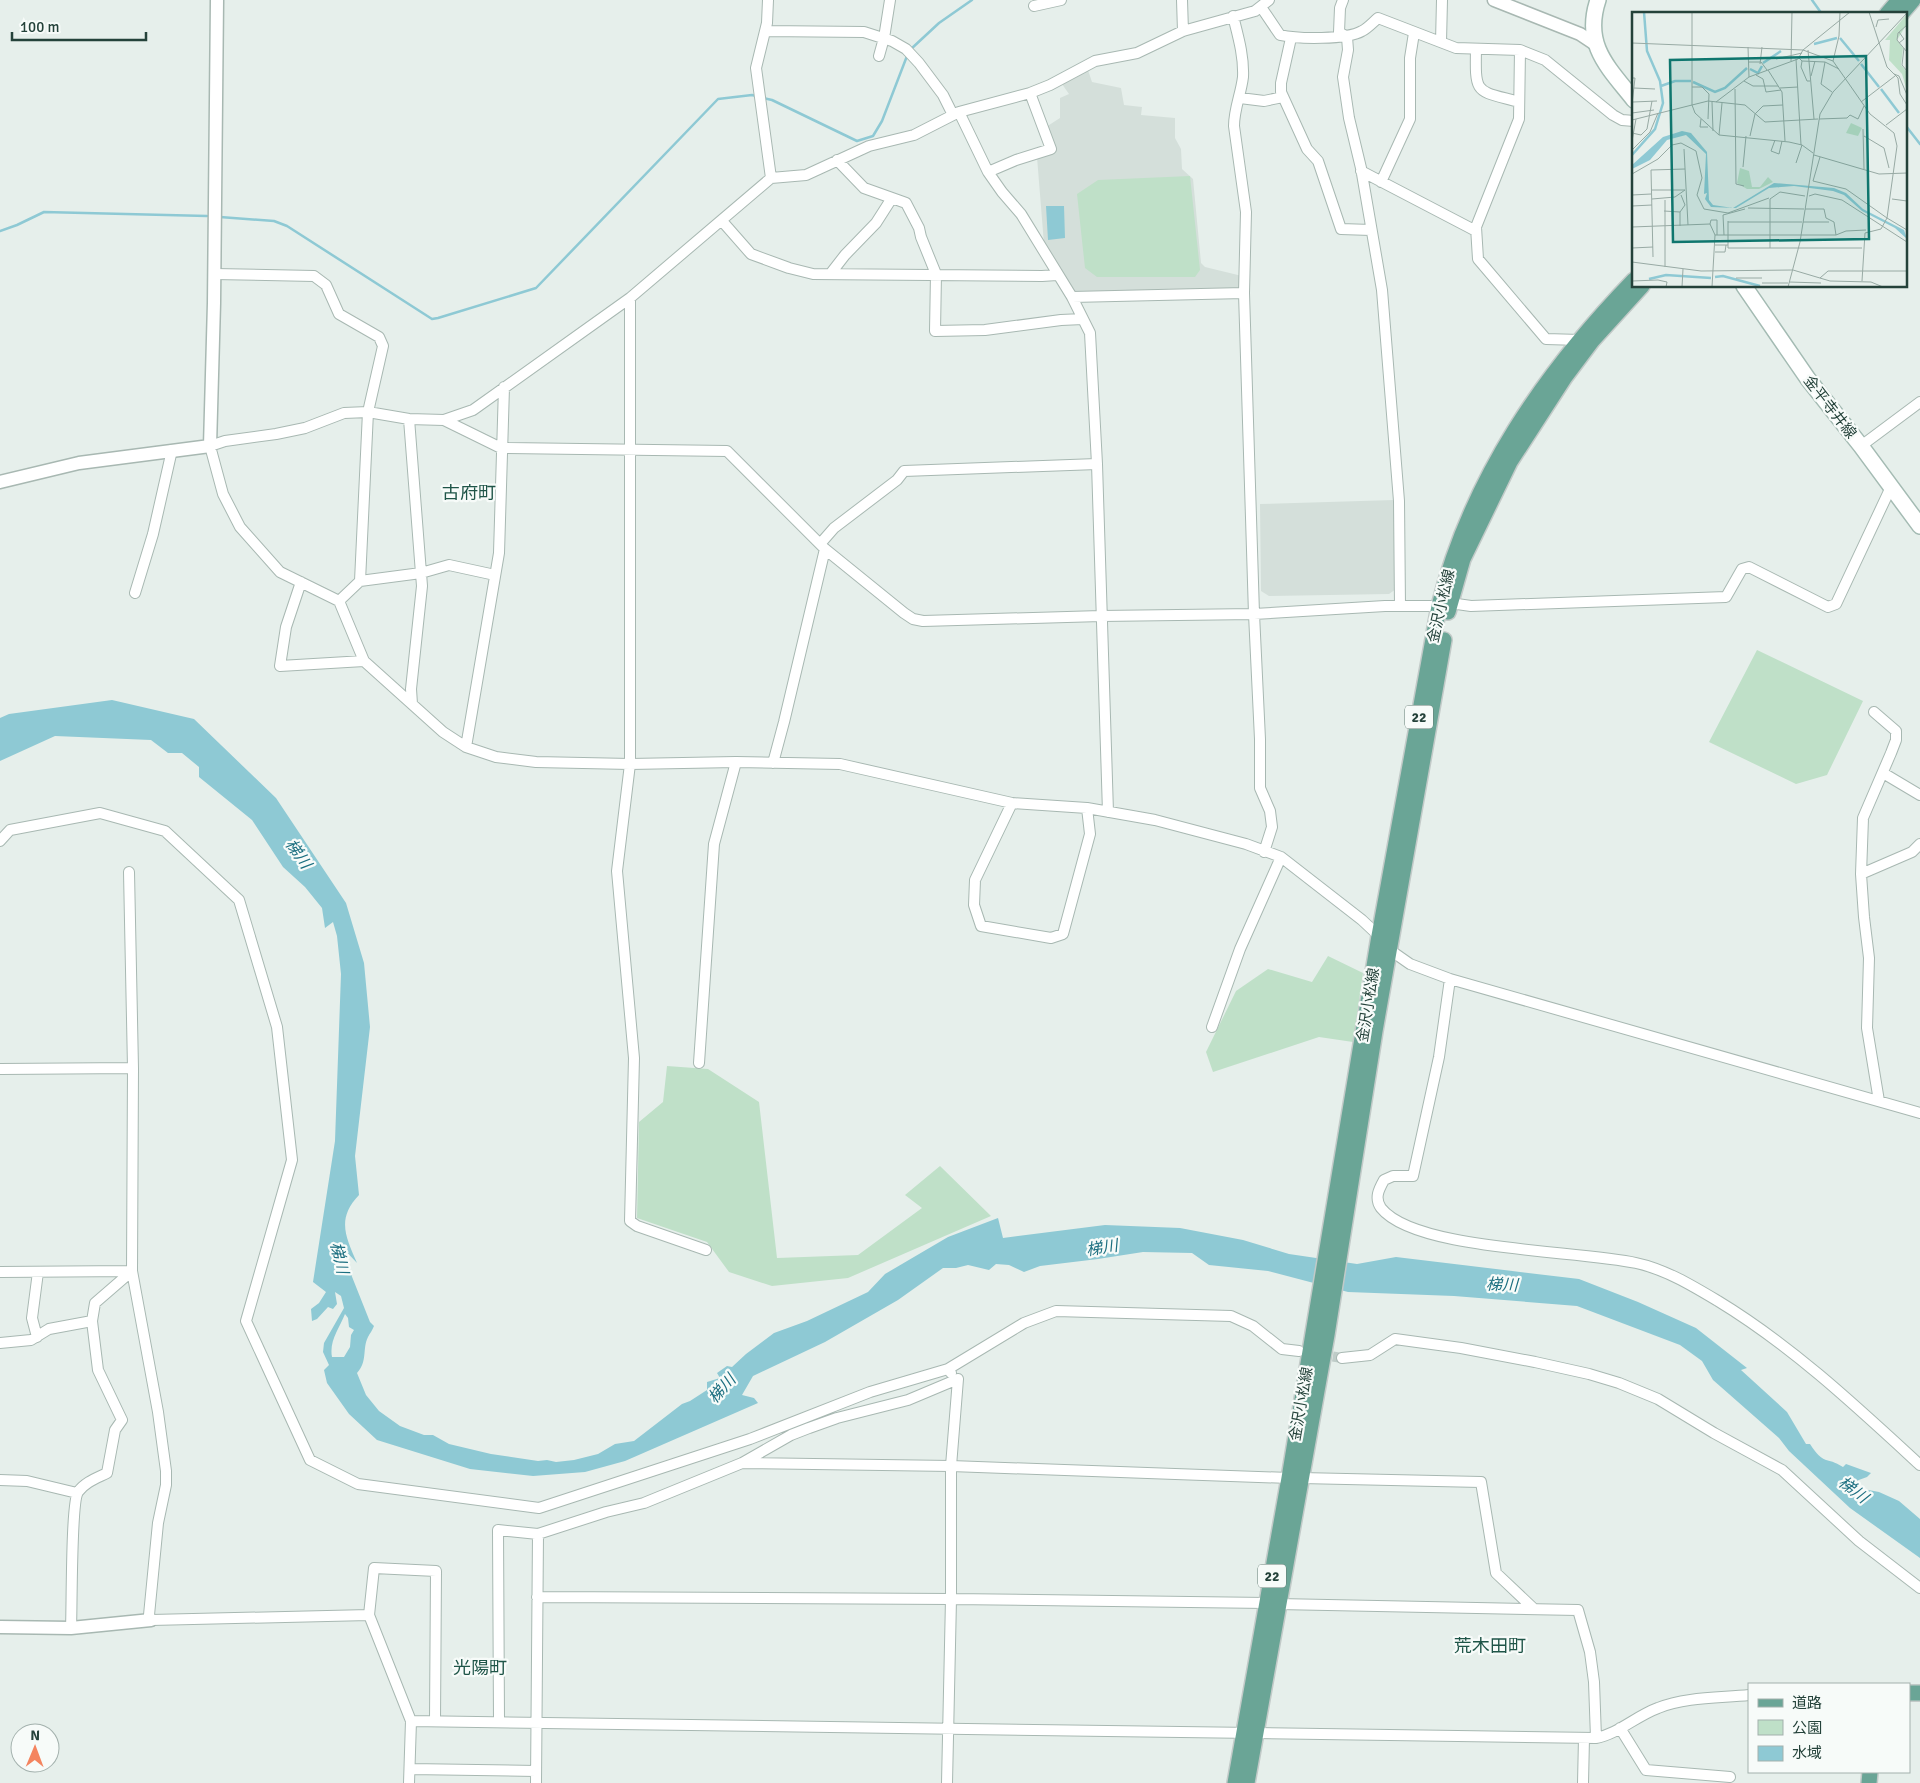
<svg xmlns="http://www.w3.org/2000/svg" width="1920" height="1783" font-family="Signika,'Noto Sans JP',sans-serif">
<rect width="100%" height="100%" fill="#e6efeb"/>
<!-- built -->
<path fill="#d4dfda" d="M1088 70 1092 82 1121 88 1124 105 1142 107 1141 115 1175 118V138L1181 149 1182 169 1193 179 1201 263 1205 267 1242 276 1241 290 1074 296 1044 244 1037 157 1054 152V141L1046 127 1060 118V98L1069 94 1062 84Z
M1394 500 1396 589 1389 594 1269 596 1261 591 1260 504Z"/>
<!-- green -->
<path fill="#bfe0c8" d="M1190 176 1200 270 1195 277H1097L1085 268 1077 194 1098 180Z
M1757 650 1863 701 1827 775 1796 784 1709 742Z
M1328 956 1363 973 1353 1042 1319 1037 1213 1072 1206 1052 1236 991 1268 969 1312 982Z
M667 1066 708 1069 759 1102 777 1258 858 1255 922 1208 905 1195 940 1166 991 1216 848 1278 772 1286 729 1272 707 1242 637 1218 639 1122 663 1102Z"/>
<!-- water -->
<path fill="#8ec9d4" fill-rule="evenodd" d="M1046 206H1064L1065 238 1048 240Z
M112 700 194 719 276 798 346 903 364 963 370 1027 355 1156 359 1195C336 1219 346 1237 357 1263L339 1244 370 1322 374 1326C372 1331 370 1333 368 1337 362 1349 368 1361 357 1373L366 1395 379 1411 400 1426 424 1435H433L449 1444 491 1454 538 1461 547 1460 556 1462 574 1460 598 1454 615 1444 634 1441 682 1404 690 1401 707 1390V1382L720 1378 717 1373 727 1366 732 1367 746 1354 774 1333 807 1321 868 1292 885 1274 948 1237 998 1218 1003 1238 1105 1225 1180 1228 1243 1240 1289 1254 1357 1264 1396 1257 1579 1279 1638 1302 1696 1328 1747 1368 1741 1370 1787 1412 1806 1444H1810C1824 1466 1826 1456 1843 1467L1846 1464 1871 1473 1867 1477 1856 1481 1858 1488 1879 1492 1899 1501 1920 1519V1558L1850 1508 1789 1451 1779 1438 1713 1380 1702 1361 1680 1345 1577 1306 1454 1296 1348 1292 1268 1271 1209 1265 1192 1253 1143 1252 1098 1259 1040 1266 1024 1272 1009 1265 996 1264 989 1270 968 1265 956 1268H943L898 1300 825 1342 753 1376 742 1395 754 1398 758 1403 625 1461 585 1472 533 1476 470 1469 377 1440 349 1414 327 1383 324 1370 329 1365 323 1352 324 1343 344 1308 341 1296 335 1292 337 1304 333 1309 328 1307 317 1319 312 1321 311 1309 319 1303 326 1292 313 1282 335 1141 341 974 337 936 333 922 325 928 322 908 305 887 283 867 252 820 199 777V767L182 753H168L151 740 55 736 0 761V718L9 714ZM345 1314 348 1318 349 1327 354 1330 351 1335 350 1347 344 1357H332C329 1341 339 1329 345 1314Z"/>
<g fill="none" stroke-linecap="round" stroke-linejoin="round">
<!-- stream -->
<path stroke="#8ec9d4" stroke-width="2.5" d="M1812 0 1822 14
M911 49 939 23 972 0
M763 98 772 100 857 141 873 136 882 121 907 56
M1906 126 1920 144
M220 217 274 221 287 226 432 319 438 318 536 288 718 99 752 95 756 96
M0 231 17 225 44 212 207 216"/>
<!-- minor-tunnel -->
<path stroke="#bfccc8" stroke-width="10" stroke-dasharray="10 5" stroke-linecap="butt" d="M1318 1354 1342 1358"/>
<!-- minor casing -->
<g stroke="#a8b8b2" stroke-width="12">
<path id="minor" d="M768 0 767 23 756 68 771 178
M1182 0 1183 31
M1269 0 1255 11 1183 31 1137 53 1095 61 1050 85 1030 93 959 112 914 135 869 146 806 175 771 178 630 298 473 410 444 420 409 419 368 412 344 413 305 428 276 434 225 441 210 446 223 494 240 527 280 572 339 601 364 661 443 732 466 747 496 757 536 762 630 764 736 762 840 764 1012 803 1087 808 1155 820 1246 844 1281 857 1362 920 1379 936
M1343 0 1340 8 1339 32 1347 37
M1034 6 1061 0
M1261 7 1280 35C1297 39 1347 40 1362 31 1368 28 1373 22 1378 18L1456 48 1520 50 1545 60 1613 115 1622 120 1634 121
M1233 16C1238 36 1244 56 1243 77 1241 94 1234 109 1234 126L1246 212 1244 293 1254 614 1260 739V788L1270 811 1272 827 1264 852
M765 31 864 32 892 41 906 49 919 63 943 95 953 115
M1347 37 1348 50 1343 77 1349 118 1361 168 1382 290 1399 501 1400 606
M1291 38 1281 83V92L1307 149 1318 161 1341 229 1371 230
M1441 42 1442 0
M1476 49C1475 96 1476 90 1519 102
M1520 50 1519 119 1476 227 1478 259 1546 339 1580 340
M879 56 884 38 890 0
M1240 98 1264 101 1283 97
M959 112 988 172 1002 192 1021 214 1072 297 1090 333 1097 464 1108 812
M837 160 864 188 906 203 919 228 921 237 936 274 935 331 985 330 1061 320 1083 319
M1361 171 1476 231
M988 172 1016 160 1051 149 1030 93
M1381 182 1410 119V58L1414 33
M722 221 751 254 789 268 813 274 1042 276 1057 275
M831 273 845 255 876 223 892 198
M214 274 314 276 326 285 339 314 379 337 383 346 368 412 360 581
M1072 297 1244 293
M630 298V764L617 871 634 1058 630 1221 637 1226 706 1250
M409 419 422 586 411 689 412 704
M444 420 501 448 727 451 825 549 904 613 913 619 923 621 1101 616 1254 614 1385 606H1439
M1861 446 1920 402
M820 544 834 528 897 480 904 471 1097 464
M301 582 286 627 280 666 364 661
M135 593 153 534 172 450
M339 601 360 581 421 573 449 565 495 575
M1450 603 1471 606 1726 597 1742 569 1749 567 1828 607 1836 604 1891 487
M1874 712 1896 731V740L1891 753 1863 818 1861 874 1864 917 1869 958 1867 1028 1879 1101
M466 747 499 553 504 387
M773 763 784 722 825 549
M1883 773 1920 795
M1012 803 975 880 974 905 981 926 1051 938 1063 934 1090 834 1087 808
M0 841 10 830 100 813 165 831 239 900 277 1027 292 1160 246 1321 310 1460 358 1484 539 1508 750 1439 870 1392 948 1369
M129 872 133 1068 132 1271 158 1412 166 1471V1485L158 1523 149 1615 151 1620 369 1615
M1861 874 1912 852 1920 844
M1390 950 1410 964 1450 979 1920 1113
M1450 979 1439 1057 1413 1176H1393L1384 1180C1379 1189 1374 1198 1381 1208 1415 1251 1579 1250 1636 1263 1665 1269 1693 1286 1718 1301 1792 1346 1856 1406 1920 1465
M1212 1027 1240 949 1281 857
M699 1063 714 844 736 762
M0 1069 133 1068
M0 1272 132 1271
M37 1337 32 1318 38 1272
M0 1343 31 1340 49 1329 92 1321
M1342 1358 1370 1355 1395 1339 1461 1348 1535 1362 1589 1374 1619 1383 1658 1399 1714 1433 1782 1470 1859 1541 1920 1588
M951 1373 948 1369 1024 1323 1056 1311 1231 1316 1253 1326 1282 1349 1299 1351
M743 1463 951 1466 1289 1478
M1301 1478 1481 1482 1496 1573 1533 1608
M0 1480 27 1481 77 1493
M537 1597 951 1599 1267 1603
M1278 1604 1578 1610 1590 1652 1594 1682 1596 1738
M71 1628C72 1607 71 1503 78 1492 85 1482 97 1478 107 1473L115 1430 122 1420 98 1370 92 1321 95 1303 132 1271
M411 1721 1596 1738C1618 1734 1636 1716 1658 1708 1685 1697 1719 1698 1749 1695
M499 1721 498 1530 538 1534 606 1512 644 1503 742 1463 791 1435 809 1428 837 1418 908 1400 958 1379
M1620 1728 1646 1770 1730 1777
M410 1769 536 1771
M409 1783 411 1721 369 1615 374 1568 436 1571 435 1720
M536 1783 538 1534
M947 1783 951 1599V1466L958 1379
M1583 1783 1584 1738"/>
</g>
<!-- tertiary casing -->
<g stroke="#a8b8b2" stroke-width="15">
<path id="tertiary" d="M1494 0 1580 34 1595 44
M0 482 79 463 210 446 214 303 217 0
M0 1627 71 1628 151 1620"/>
</g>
<!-- secondary casing -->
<g stroke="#a4bbb3" stroke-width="18">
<path id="secondary" d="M1598 0C1583 45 1608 67 1634 100
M1744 286 1808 379 1861 446 1920 526"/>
</g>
<!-- primary casing -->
<g stroke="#c2cac8" stroke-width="18">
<path id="primary" d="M1887 14 1899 0
M1901 14 1913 0
M1448 612 1463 559 1510 462 1565 377 1592 341 1642 286
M1909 1693H1920
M1235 1783 1289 1478 1379 936 1439 606C1471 479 1544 373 1634 280
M1247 1783 1327 1335 1375 1031 1444 640
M1869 1783 1870 1772"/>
</g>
<!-- minor -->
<use href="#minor" stroke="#fff" stroke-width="10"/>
<!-- tertiary -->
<use href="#tertiary" stroke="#fff" stroke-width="12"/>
<!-- secondary -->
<use href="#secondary" stroke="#fff" stroke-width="15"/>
<!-- primary -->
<use href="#primary" stroke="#6aa596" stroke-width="15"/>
</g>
<g text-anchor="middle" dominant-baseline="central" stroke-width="4.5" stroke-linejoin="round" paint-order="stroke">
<!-- shield labels -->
<g fill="#f7fbf9" stroke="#637a73" stroke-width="1">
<rect x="1405" y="705.5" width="28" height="23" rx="4"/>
<rect x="1258" y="1564.5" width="28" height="23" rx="4"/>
</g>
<g font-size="14" font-weight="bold" fill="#24423a">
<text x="1419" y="717">22</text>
<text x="1272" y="1576">22</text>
</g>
<!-- street labels -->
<g font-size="15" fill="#24423a" stroke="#f7fbf9">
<text transform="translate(1830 407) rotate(52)">金平寺井線</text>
<text transform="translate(1441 606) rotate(-77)">金沢小松線</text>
<text transform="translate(1368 1005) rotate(-81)">金沢小松線</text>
<text transform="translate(1301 1404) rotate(-80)">金沢小松線</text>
</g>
<!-- water labels -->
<g font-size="16" font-style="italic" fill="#1c6f80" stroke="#f7fbf9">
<text transform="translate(298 854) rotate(55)">梯川</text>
<text transform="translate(1102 1248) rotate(-9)">梯川</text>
<text transform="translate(339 1258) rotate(77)">梯川</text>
<text transform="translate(1502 1285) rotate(2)">梯川</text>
<text transform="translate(722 1389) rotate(-48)">梯川</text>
<text transform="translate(1853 1490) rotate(37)">梯川</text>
</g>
<!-- quarter labels -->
<g font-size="18" fill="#1f5548" stroke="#f7fbf9">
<text x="469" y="493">古府町</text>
<text x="1490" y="1646">荒木田町</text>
<text x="480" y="1668">光陽町</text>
</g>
</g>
<!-- overview -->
<g transform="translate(1632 12)">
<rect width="275" height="275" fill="#e6efeb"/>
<path d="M275 2V12L265 28 271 36 269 53 275 60V79L270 62 257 48 258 28H253ZM219 111 230 116 226 124 214 121ZM108 156 117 159 120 175H128L136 165 141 170 127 177H115L105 171Z" fill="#bfe0c8"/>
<path d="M50 119 59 121 75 140 77 188 81 193 101 196 142 171 202 176 214 181 231 197 272 218 275 227 263 216 230 199 212 183 201 179 162 174 137 176 104 196 79 195 73 187 75 181 72 182 74 142 54 123 35 128 18 148 0 157V153L31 125Z" fill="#8ec9d4"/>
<path fill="none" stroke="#8ec9d4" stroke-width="2.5" d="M208 26 227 49M182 32 205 26M131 51 149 39M229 52 247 75M118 57 126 61 130 54M61 70 83 80 93 76 115 56M29 74 43 69H59M249 77 267 101M0 143 23 117 31 91 28 69 15 39 12 0M83 265 91 264 128 274M17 267 34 263 79 266"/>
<path fill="none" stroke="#98aaa4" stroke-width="1" d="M60 0V93L63 101 87 123 157 130 170 133 181 141M208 0 207 24 201 49 238 102 262 121 265 134 255 206 249 217 233 221 230 269M237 0 255 55 266 66 268 82 275 93M275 13 266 21 265 28 275 40M244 15 246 8 257 7M267 20 272 27 267 31M0 31 171 38 166 47 117 65 84 90M116 35 117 65M272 36 270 53 275 59M176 38 182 107M167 46 170 49 193 50 207 57M144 47 170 41M164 47 169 133M159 49 160 0M170 49 169 55 175 69H178M201 49 171 38 218 0M116 50H129L135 58M193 50 189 72 200 80M128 52 130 35M136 58 150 80 153 129M262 62 267 64 275 83M124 63 131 67 134 80 149 78M179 64 183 49M0 66H3L0 92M112 69 121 74H146M60 75H70L77 82 76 107M2 76 23 77M148 76 166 75M103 77 104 172 112 174M1 90 25 89M80 90 81 119M229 90 263 64M0 101 22 98M123 102 131 94 151 93M69 107 68 115H76M187 107 215 106 218 103 226 107 232 94M0 108 76 89 113 93 133 110 186 107M254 113 275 97M231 117 232 157M0 121 9 123 15 117 20 89M87 123 90 91M118 124 123 102M232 124 252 136 257 156M143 128 139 139 147 142 150 129M0 129 4 107M52 137 56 213M0 138 18 120 26 101M182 143 247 162 275 161M188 145 181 169 214 177 255 206M164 151 170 133M111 155 114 124M0 162 26 147 40 133 49 131 64 139 70 166 65 183 72 197 96 201 137 186M20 178H53M0 183 19 182M177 184 183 182 210 188 275 230M20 187 43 185 53 178M138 187 148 180 173 184M260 187 275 189M0 194 20 193M116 196 172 197M173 197H192L194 206 202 210 204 223M32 199 48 200M255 206 275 218M96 209V233M96 210H170M171 210H197M78 212 83 223 80 275M78 212 79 208H85V223M48 214V200L53 193 49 183M0 215 78 212M83 223H204L214 219 234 218M92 223 91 203 113 197M83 233H96V236H230M0 236 21 235M138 236V187M83 240H93L94 233M21 245 19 158 53 157M0 250 69 259 161 258 198 269 239 270 251 275M33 255V188M104 266H130M188 266 196 259H275M0 269 26 268 35 270 34 275M157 270 189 271M130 271H156M50 275 51 257M156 275 168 230 188 102 201 80 275 1"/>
<path fill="#0f766e" fill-opacity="0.15" stroke="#0f766e" stroke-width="2.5" d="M234 44 237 227 41 230 38 48Z"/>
<rect width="275" height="275" fill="none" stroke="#24423a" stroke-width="2.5"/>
</g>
<!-- legend -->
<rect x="1748" y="1683" width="162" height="90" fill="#f7fbf9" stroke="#a3b1ad"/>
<rect x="1758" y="1699" width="25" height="8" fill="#6aa596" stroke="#a3b1ad"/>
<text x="1792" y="1708" font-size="15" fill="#24423a">道路</text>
<rect x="1758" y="1720" width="25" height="15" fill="#bfe0c8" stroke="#a3b1ad"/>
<text x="1792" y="1733" font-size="15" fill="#24423a">公園</text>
<rect x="1758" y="1746" width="25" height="15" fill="#8ec9d4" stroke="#a3b1ad"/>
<text x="1792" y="1758" font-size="15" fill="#24423a">水域</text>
<!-- north arrow -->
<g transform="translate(35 1748) rotate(1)"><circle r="24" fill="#f7fbf9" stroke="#a3b1ad"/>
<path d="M0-4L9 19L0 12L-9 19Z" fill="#f4845f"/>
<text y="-8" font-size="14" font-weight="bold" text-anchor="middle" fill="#24423a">N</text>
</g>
<!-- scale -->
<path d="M12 32v8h134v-8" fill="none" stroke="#24423a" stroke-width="2.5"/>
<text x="20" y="32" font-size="15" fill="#24423a" stroke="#f7fbf9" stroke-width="4" paint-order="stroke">100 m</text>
</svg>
